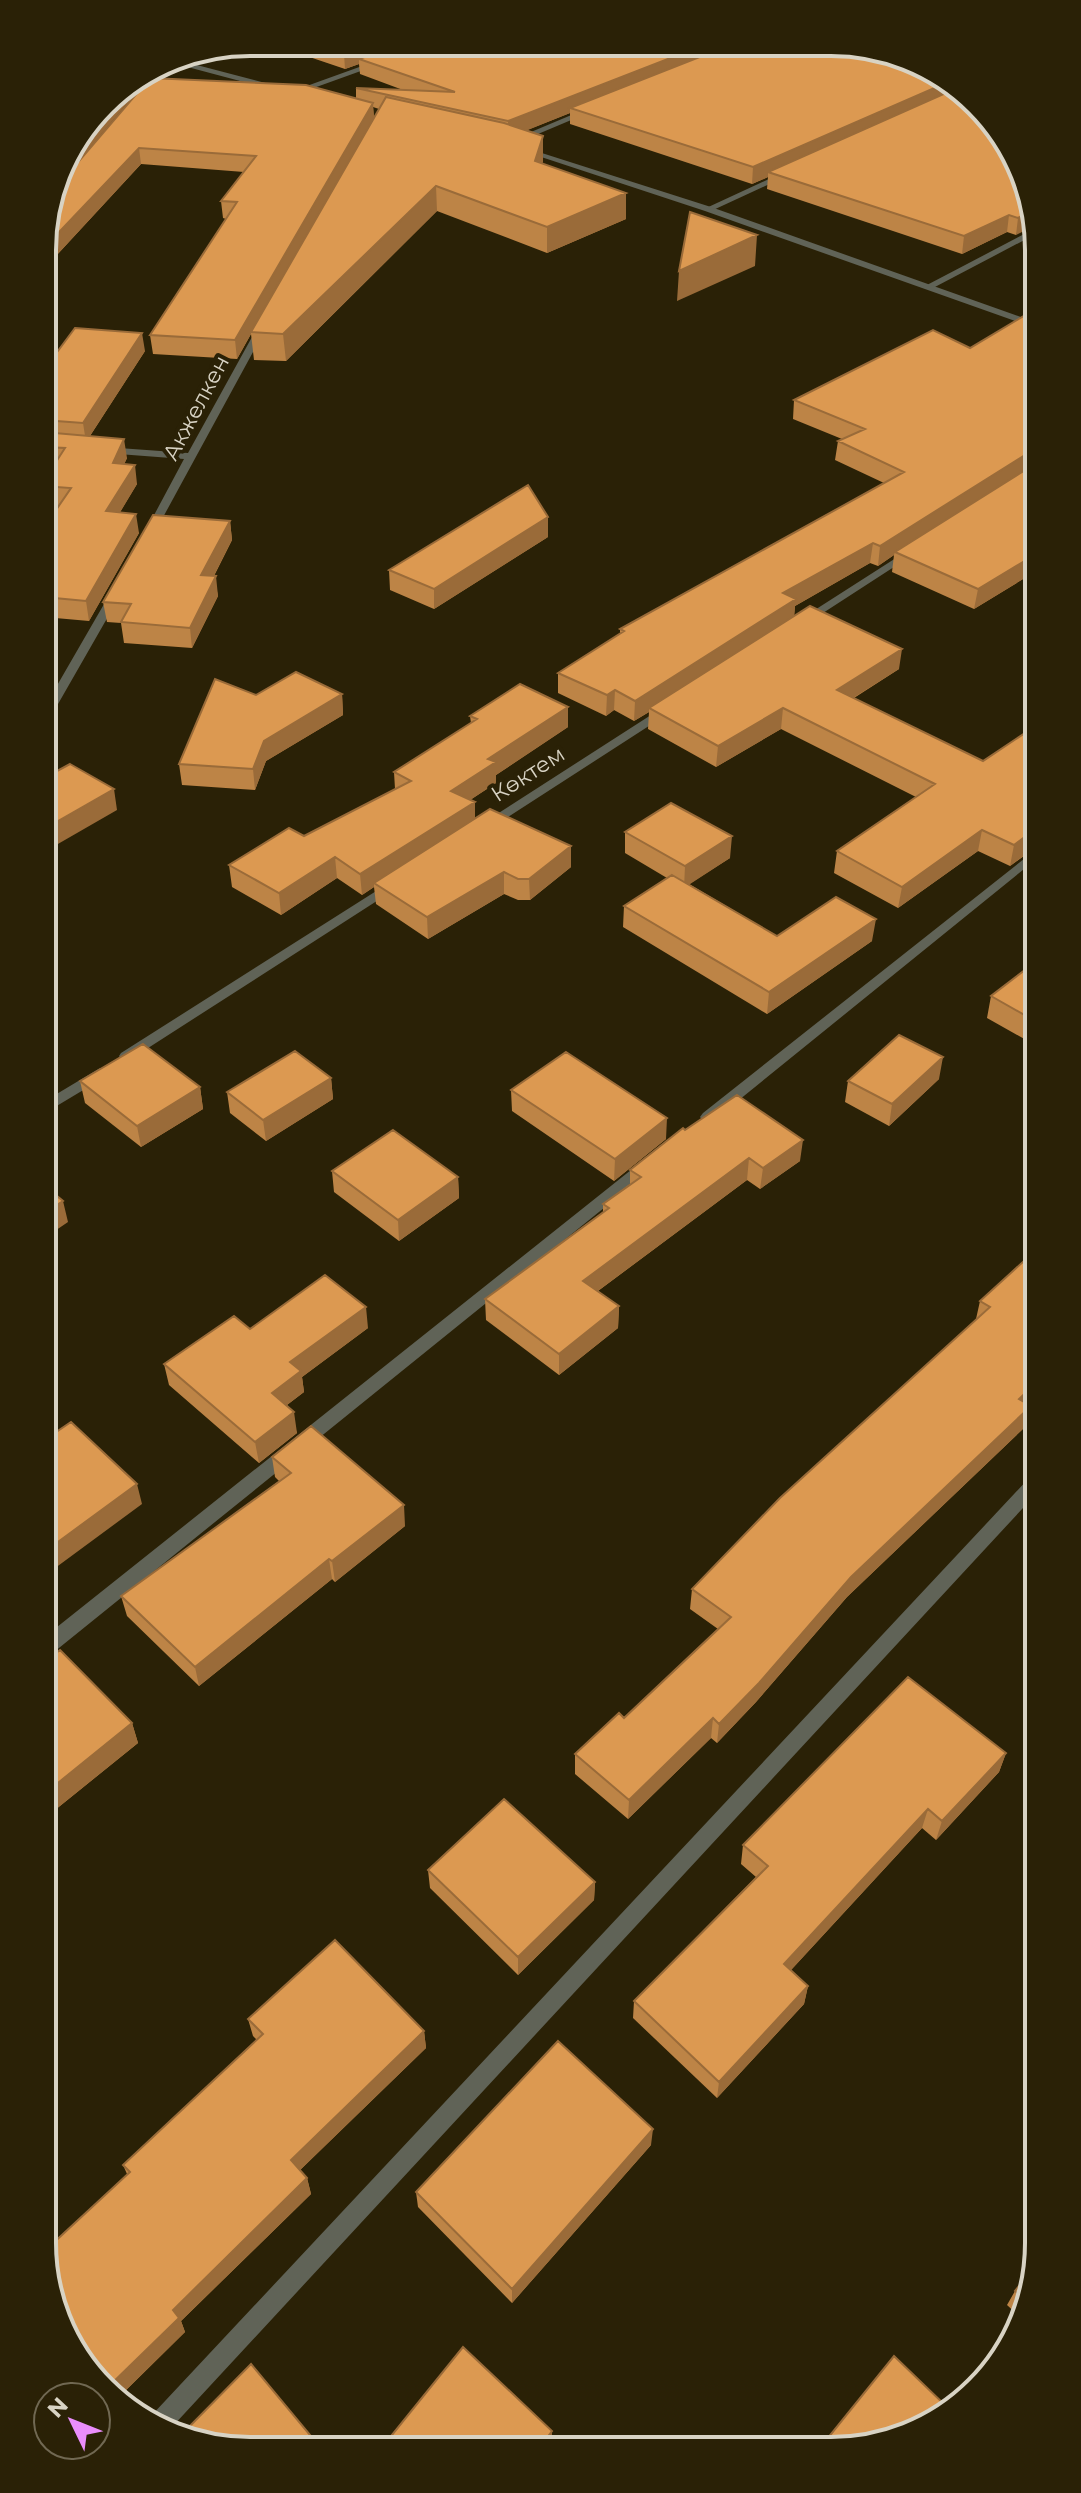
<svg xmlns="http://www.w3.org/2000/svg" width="1081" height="2493" font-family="Montserrat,sans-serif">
<rect width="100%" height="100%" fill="#2a2106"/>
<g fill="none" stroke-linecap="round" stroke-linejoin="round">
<!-- minor -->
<path fill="#606357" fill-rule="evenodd" d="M169 59 176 61 146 97H140Z
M376 61 383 63 297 94 290 92Z
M588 108 595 110 519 142 512 140Z
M784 172 791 174 711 211 704 209Z
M1032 230V236L933 288 925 286Z
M258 326 266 328 155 532 146 534 145 532 184 459 105 453 100 450 105 447 188 453Z
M910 549 915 552 914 554 806 624 796 622Z
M111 592 121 594 50 718 44 722V708Z
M665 706 671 710 669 713 491 828 486 829 480 825Z
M1034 851V861L713 1121H703L700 1117 703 1113Z
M392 881 397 882V888L131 1059H121L119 1056 121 1053Z
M100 1068 107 1073 105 1077 45 1113V1101Z
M646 1161 651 1162 654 1166 651 1170 54 1652 47 1654V1635L641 1162Z
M1036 1475V1494L172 2427 151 2416 1030 1477Z"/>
<!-- tertiary -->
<path fill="#606357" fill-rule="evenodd" d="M170 58 277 86 278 88 274 90 165 61Z
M523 147 711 207 1032 321V327L705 211 523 151Z"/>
</g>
<!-- wall -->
<path fill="#bd8446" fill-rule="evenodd" d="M265 42 871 46 1032 196 1016 235 1007 232 962 254 767 189 768 177 752 184 570 124V113L527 130 543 161 542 164 626 219 547 253 437 211 286 361 254 360 251 334 237 359 153 354 150 335 226 219 223 218 221 201 244 172 141 164 43 270 150 78 356 98V88L403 90 360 74 359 64 345 69ZM373 107 379 109 374 118Z
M1032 311 1033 573 974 609 892 572 894 555 878 566 870 563 795 606 794 616 899 669 854 698 983 761 1034 727V878L1024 873 1028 853 1010 866 978 851 898 908 834 873 837 851 916 797 781 729 716 767 648 729 649 712 634 721 614 710 606 716 558 693V673L620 634V629L884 483 835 460 838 441 842 439 793 419 794 400 970 348Z
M145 351 90 436 127 458 124 464 137 484 120 512 139 533 89 621 44 617 43 529 59 506 44 505 43 500V482L53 467 43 466V371Z
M230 521 232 540 214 576 218 596 192 648 124 643 121 623 107 622 103 602Z
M548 537 434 609 390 590 389 570Z
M342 694 343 715 266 761 255 790 182 785 179 764 256 695Z
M568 707V727L496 775V783L470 800 475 802V819L571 867 530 900H518L504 894 428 939 376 904 374 887 362 895 337 878 281 915 232 887 229 865 304 836 395 789 394 772 471 723 470 716Z
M625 832 730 858 689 884 777 936 872 941 767 1014 623 927 624 906 667 878 625 853Z
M1034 963 1035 1045 987 1018 991 996Z
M331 1078 333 1099 266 1141 230 1113 227 1092Z
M939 1079 889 1126 845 1102 848 1081Z
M80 1081 200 1087 203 1109 141 1147 85 1103Z
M511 1090 666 1139 614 1181 512 1111Z
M685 1130 800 1161 760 1189 747 1180 598 1291 619 1306 618 1328 559 1375 486 1320 485 1299 603 1212V1204L630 1184V1170Z
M332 1171 458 1177 459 1198 399 1241 334 1192Z
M1035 1251 1036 1399 1029 1405 1031 1406 1025 1427 847 1597 756 1702 717 1743 711 1738 628 1819 575 1774V1754L624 1718 718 1629 690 1609 692 1589 976 1319 980 1301Z
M368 1328 302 1377 304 1392 287 1405 297 1433 259 1463 169 1385 164 1364 250 1329Z
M272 1457 405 1526 335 1582 332 1579 199 1686 127 1616 121 1596 279 1481 275 1477Z
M47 1660 132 1723 138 1743 55 1810 47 1802Z
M1006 1753 999 1772 936 1840 922 1828 791 1970 808 1986 804 2004 717 2098 633 2018 634 2001 756 1877 741 1864 743 1845Z
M428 1870 595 1882 594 1900 518 1975 430 1888Z
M248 2019 424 2031 426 2048 300 2170 307 2178 311 2194 181 2321 185 2332 118 2398 127 2174 123 2165 257 2040 253 2036Z
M651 2145 512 2303 418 2207 416 2192Z
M1038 2262 1024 2321 1007 2305 1015 2291Z"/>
<!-- shaded-wall -->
<path fill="#9a6b39" d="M375 43H419L359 59V64L345 69 344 54Z
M704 45H742L570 108V113L508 138V121Z
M134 80 136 93 55 189 63 160 128 84Z
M946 83 962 91 768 172V177L752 184 753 167Z
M373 103 374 119 251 332V334L237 359 235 340Z
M543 136V161L535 186V161Z
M139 148 141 164 43 270V249Z
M436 186 437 211 286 361 283 334Z
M626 193V219L547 253V227Z
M1032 211V227L1016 235 1018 218Z
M1009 215 1007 232 962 254 964 236Z
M757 235 755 266 677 301 679 271Z
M142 333 145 351 86 442 83 423Z
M124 439 127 458 116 483 113 463Z
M1033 450V467L895 552 894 555 878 566 880 546Z
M135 465 137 484 109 531 106 511Z
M136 514 139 533 89 621 86 601Z
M548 517V537L434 609V589Z
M230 521 232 540 204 595 201 575Z
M873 543 870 563 795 606 794 619 649 708V712L634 721 635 701 783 593Z
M1033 556V573L974 609 978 589Z
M216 576 218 596 192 648 190 628Z
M902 649 899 669 834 710 837 690Z
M615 690 614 710 606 716 607 695Z
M342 694 343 715 266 761 255 790 253 769 264 741Z
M568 707V727L496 775V783L452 812 451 791 488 759Z
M783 708 781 729 716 767 718 746Z
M114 789 117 810 44 852V829Z
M475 802V823L374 883V887L362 895 360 874Z
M982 830 978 851 898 908 902 887Z
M1034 830V848L1010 866 1014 845Z
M732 836 730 858 684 888 685 866Z
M571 846V867L530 900 529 879Z
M335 857 337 878 281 915 279 893Z
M44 868 48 883 45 887Z
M504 872V894L428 939 427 917Z
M876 919 872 941 767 1014 769 992Z
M943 1057 939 1079 889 1126 892 1104Z
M331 1078 333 1099 266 1141 263 1120Z
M200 1087 203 1109 141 1147 137 1126Z
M667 1118 666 1139 614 1181 615 1159Z
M803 1140 800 1161 760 1189 763 1168Z
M749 1158 747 1180 583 1302V1281Z
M458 1177 459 1198 399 1241 398 1220Z
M63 1201 68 1222 46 1237V1212Z
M619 1306 618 1328 559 1375V1354Z
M366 1307 368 1328 302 1377 304 1392 275 1414 272 1393 290 1362Z
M1036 1383V1399L1014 1420 1019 1399Z
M1031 1406 1025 1427 847 1597 756 1702 717 1743 719 1724 851 1577Z
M294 1412 297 1433 259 1463 255 1442Z
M137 1484 142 1504 47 1574V1550Z
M404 1505 405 1526 335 1582 332 1561Z
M329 1559 332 1579 199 1686 195 1667Z
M713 1718 711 1738 628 1819 629 1800Z
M132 1723 138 1743 55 1810 48 1791Z
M1006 1753 999 1772 936 1840 942 1821Z
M928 1809 922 1828 780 1982 784 1964Z
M595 1882 594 1900 518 1975V1957Z
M808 1986 804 2004 717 2098 719 2082Z
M424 2031 426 2048 295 2175 291 2160Z
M653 2129 651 2145 512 2303V2289Z
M307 2178 311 2194 181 2321 185 2332 118 2398 104 2391 173 2310Z
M552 2431V2444L550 2446H541Z"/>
<!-- building -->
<path fill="#dc9951" stroke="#9a6b39" stroke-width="2" d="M310 42 375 43 344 54Z
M403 43 704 45 508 121 356 88 455 92 359 59Z
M730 45 871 46 946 83 753 167 570 108Z
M150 78 306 85 373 103 235 340 150 335 237 202 221 201 256 156 139 148 43 249 42 236 55 189Z
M128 84 63 160 112 94Z
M957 88 969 94 1032 196V211L1018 218 1009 215 964 236 768 172Z
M386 97 504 123 543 136 535 161 626 193 547 227 436 186 283 334 251 332Z
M690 212 757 235 679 271Z
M1032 311 1033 450 880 546 873 543 783 593 796 599 635 701 615 690 607 695 558 673 624 631 620 629 904 472 838 441 865 429 794 400 933 330 970 348Z
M75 328 142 333 83 423 43 420V371Z
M43 432 124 439 113 463 135 465 106 511 136 514 86 601 44 597 43 529 71 488 43 486V482L65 448 43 447Z
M1033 465V556L978 589 895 552Z
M528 485 548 517 434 589 389 570Z
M153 515 230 521 201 575 216 576 190 628 121 622 131 604 103 602Z
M810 606 902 649 837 690 983 761 1034 727V830L1014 845 982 830 902 887 837 851 935 784 783 708 718 746 649 708Z
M296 672 342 694 264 741 253 769 179 764 215 679 256 695Z
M520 684 568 707 488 759 496 762 451 791 475 802 360 874 335 857 279 893 229 865 289 828 304 836 411 781 394 772 477 719 470 716Z
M70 764 114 789 44 829V778Z
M671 803 732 836 685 866 625 832Z
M490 809 571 846 529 879H518L504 872 427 917 374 883Z
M1034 847V855L1028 852Z
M672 875 777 936 836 897 876 919 769 992 624 906Z
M1034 963 1035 1021 991 996Z
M899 1035 943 1057 892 1104 848 1081Z
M143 1044 200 1087 137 1126 80 1081Z
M295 1051 331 1078 263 1120 227 1092Z
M566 1052 667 1118 615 1159 511 1090Z
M737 1095 803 1140 763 1168 749 1158 583 1281 619 1306 559 1354 485 1299 609 1208 603 1204 641 1177 630 1170 683 1128 685 1130Z
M393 1130 458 1177 398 1220 332 1171Z
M45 1186 63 1201 46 1212Z
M1035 1251 1036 1383 1019 1399 1031 1406 851 1577 759 1683 719 1724 713 1718 629 1800 575 1754 619 1713 624 1718 731 1617 692 1589 780 1498 990 1307 980 1301Z
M325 1275 366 1307 290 1362 301 1371 272 1393 294 1412 255 1442 164 1364 234 1316 250 1329Z
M71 1422 137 1484 47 1550 46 1439Z
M311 1426 404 1505 332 1561 329 1559 195 1667 121 1596 291 1473 272 1457Z
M60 1650 132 1723 48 1791 47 1660Z
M908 1677 1006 1753 942 1821 928 1809 784 1964 808 1986 719 2082 634 2001 768 1866 743 1845Z
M504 1799 595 1882 518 1957 428 1870Z
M335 1940 424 2031 291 2160 307 2178 173 2310 179 2318 104 2391 49 2297V2247L130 2172 123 2165 263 2034 248 2019Z
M558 2041 653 2129 512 2289 416 2192Z
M1038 2262 1028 2303 1015 2291Z
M463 2347 552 2431 541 2446H383Z
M894 2356 946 2406 885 2444H823Z
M251 2364 320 2447H210L183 2433Z"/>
<g text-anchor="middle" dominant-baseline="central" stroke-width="8" stroke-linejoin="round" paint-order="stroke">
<!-- far-street labels -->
<g font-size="22" fill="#d8d3c4" stroke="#2a2106">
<text transform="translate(196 408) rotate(-62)">Акжелкен</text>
<text transform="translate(528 774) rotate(-33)">Көктем</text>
</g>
</g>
<!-- crop -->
<path d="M0 0H1081V2493H0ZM250 56H831A194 194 0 0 1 1025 250V2243A194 194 0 0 1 831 2437H250A194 194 0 0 1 56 2243V250A194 194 0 0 1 250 56Z" fill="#2a2106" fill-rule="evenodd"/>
<path fill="none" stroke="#d8d3c4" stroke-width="4" d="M250 56H831A194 194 0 0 1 1025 250V2243A194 194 0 0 1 831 2437H250A194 194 0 0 1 56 2243V250A194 194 0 0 1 250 56Z"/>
<!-- north arrow -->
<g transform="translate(72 2421) rotate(313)"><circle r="38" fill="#2a2106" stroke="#706852" stroke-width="2"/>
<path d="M0-6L14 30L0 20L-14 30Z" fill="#ea8dfc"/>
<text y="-12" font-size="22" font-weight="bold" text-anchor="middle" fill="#d8d3c4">N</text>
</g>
</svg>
